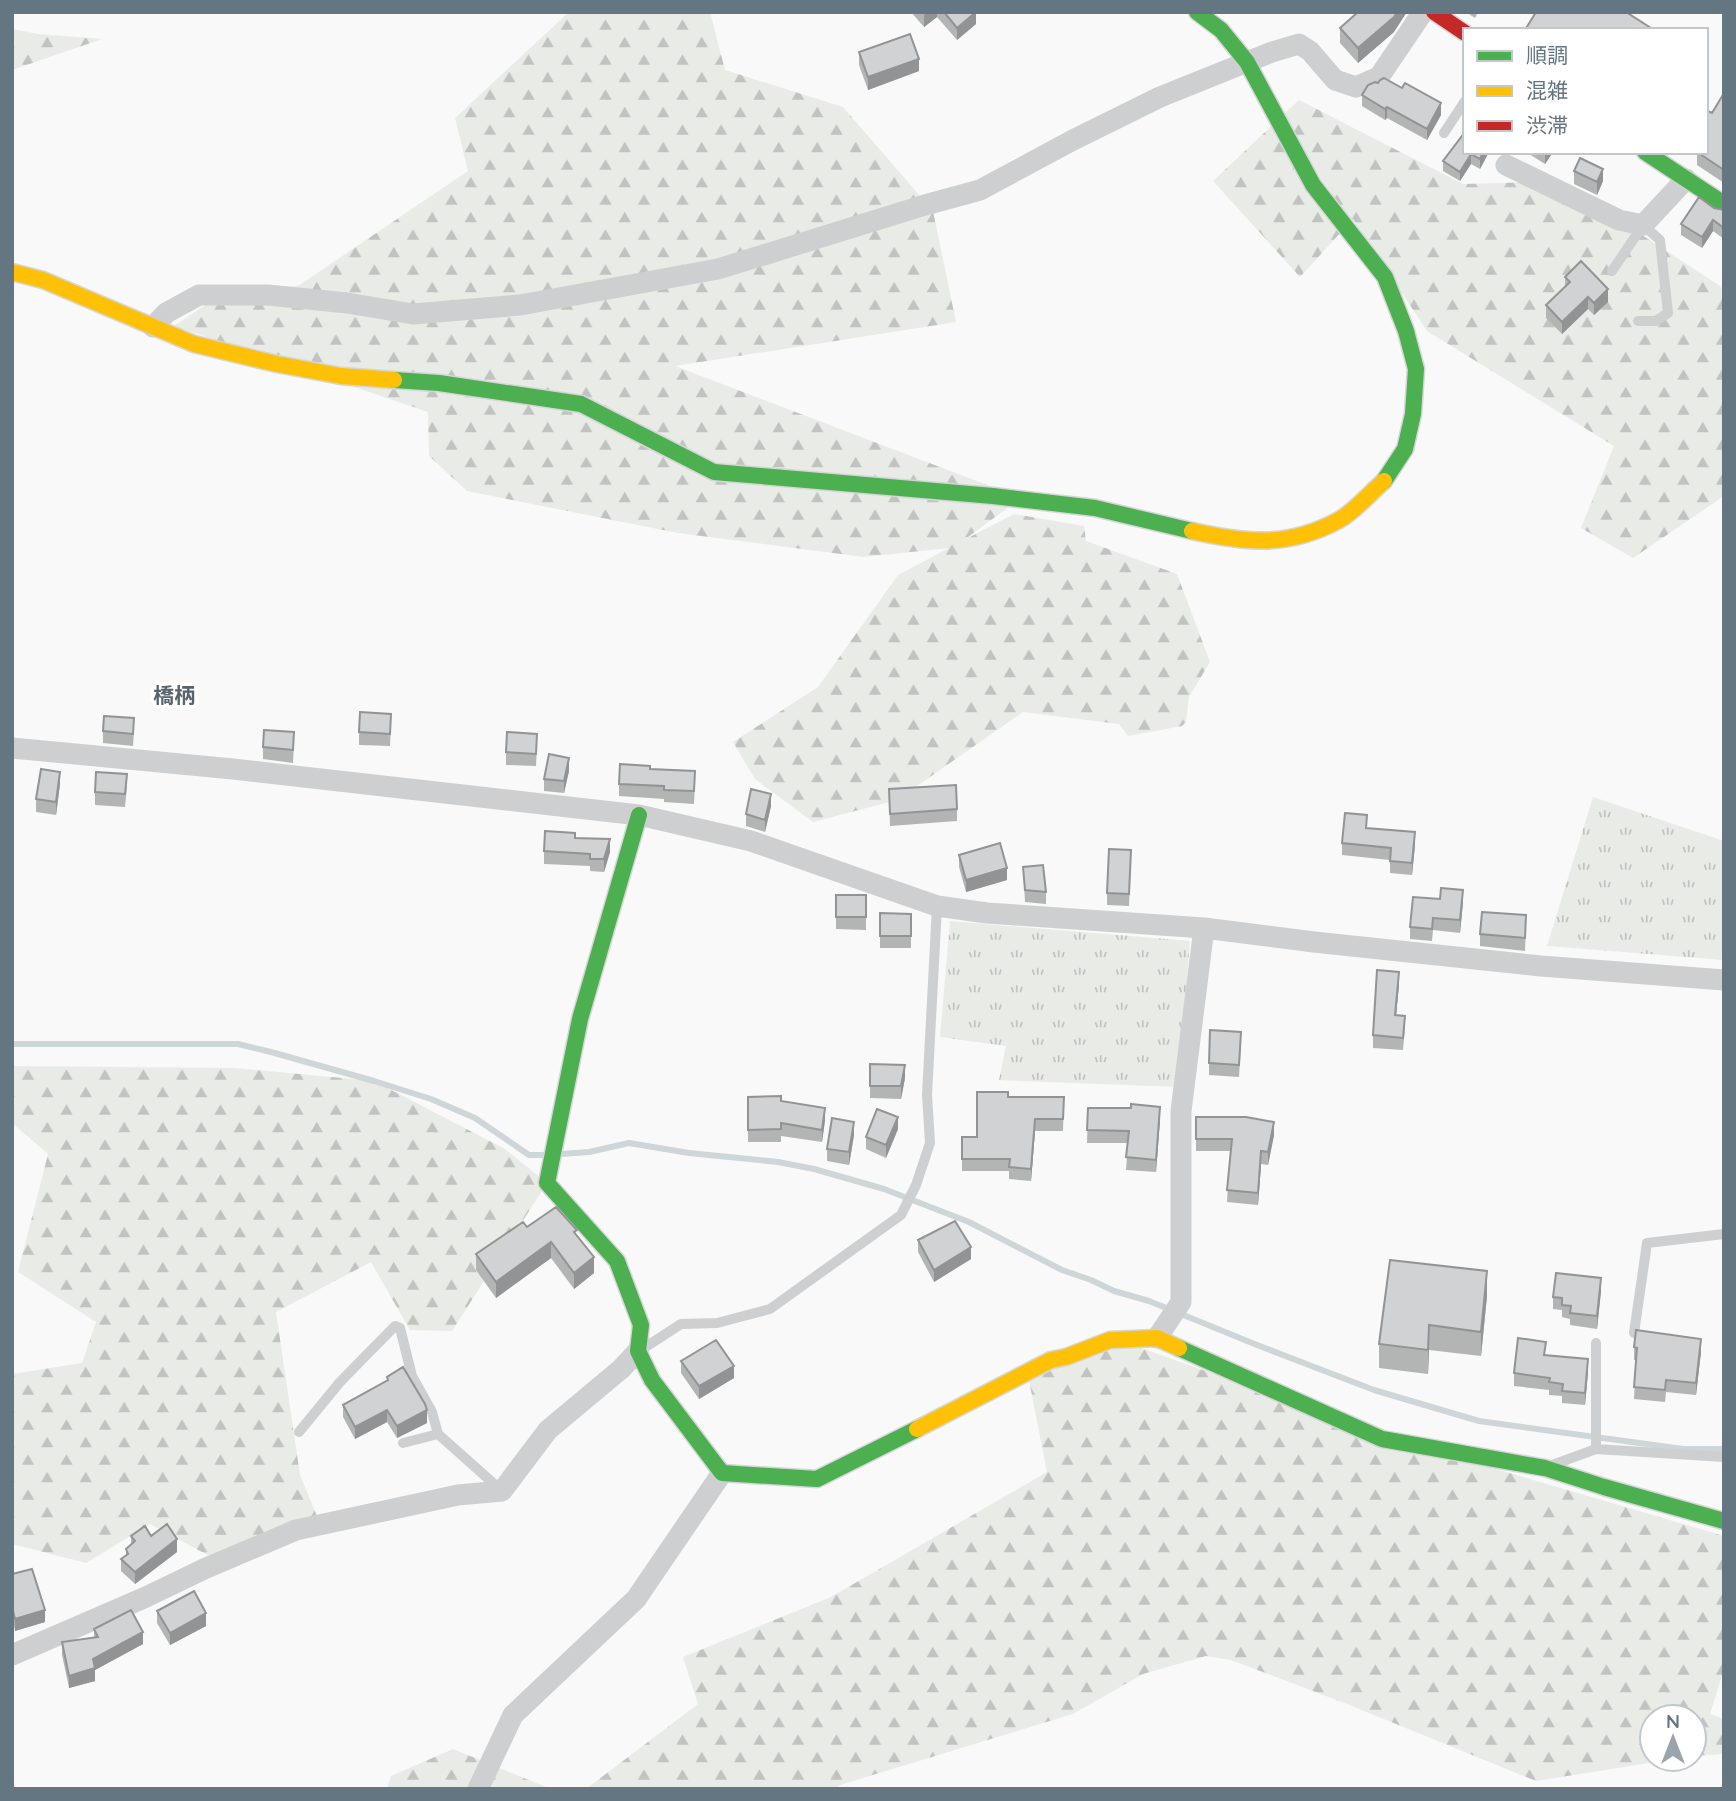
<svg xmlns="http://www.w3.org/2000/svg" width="1736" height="1801" font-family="Quicksand,'Noto Sans JP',sans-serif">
<defs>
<pattern id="grass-tufts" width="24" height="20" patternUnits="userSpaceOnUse" patternTransform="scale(1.75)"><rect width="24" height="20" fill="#e8ebe6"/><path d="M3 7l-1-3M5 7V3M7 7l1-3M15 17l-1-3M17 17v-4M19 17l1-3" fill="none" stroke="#c0c3c0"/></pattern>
<pattern id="forest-firs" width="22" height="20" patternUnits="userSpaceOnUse" patternTransform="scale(1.75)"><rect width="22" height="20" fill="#e8ebe6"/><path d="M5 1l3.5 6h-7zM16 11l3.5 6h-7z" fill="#c0c3c0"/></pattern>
</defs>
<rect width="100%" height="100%" fill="#f9f9f9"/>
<!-- grass -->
<path fill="url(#grass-tufts)" d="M1593 797 1724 841V960L1547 946Z
M950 921 1190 941 1178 1087 999 1080 1006 1046 940 1037Z"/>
<!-- forest -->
<path fill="url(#forest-firs)" d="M569 12H710L725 70 843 107 933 211 956 322 675 366 1021 498 964 540 1014 514 1084 526 1086 541 1177 574 1210 662 1189 697 1186 722 1182 726 1128 736 1119 724 1023 712 897 800 813 822 755 779 733 742 818 687 898 575 949 548 864 557 678 533 467 491 429 456 428 412 174 326 220 295 298 286 468 171 455 118Z
M12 29 39 34 102 39 12 70Z
M1299 100 1463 184 1532 182 1619 220 1720 286 1724 293V496L1633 558 1581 528 1614 446 1427 331 1353 219 1300 277 1213 181Z
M12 1066 234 1068 374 1081 505 1149 547 1183 452 1331 410 1330 371 1262 276 1312 300 1475 317 1516 215 1559 150 1524 86 1563 12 1544V1374L82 1363 96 1322 18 1272 48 1154 12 1123Z
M1130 1344 1401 1441 1724 1536V1669L1710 1714 1724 1719V1754L1694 1756V1717H1652V1759H1674L1536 1781 1347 1704 1231 1660 1206 1656 1143 1674 1073 1714 840 1785 836 1789H586L698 1704 683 1657 831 1597 1047 1472 1026 1365Z
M453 1749 551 1789H387L391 1776Z"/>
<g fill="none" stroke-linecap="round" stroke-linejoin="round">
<!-- stream -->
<path stroke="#ced6d9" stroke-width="6" d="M12 1044H238L271 1052 374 1081 431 1099 475 1118 529 1155H544
M561 1154 589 1152 629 1143 689 1153 778 1162 814 1169 884 1189 969 1222 1062 1270 1091 1280 1114 1291 1149 1301 1257 1345 1374 1390 1479 1421 1683 1449H1724"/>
<!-- fast casing -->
<g stroke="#d5d6d7" stroke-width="19">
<path id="fast" d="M1197 12 1221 30 1247 62 1313 185 1385 277 1406 331 1416 369 1413 414 1405 449 1384 481
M1645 152 1724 204
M394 380 439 383 581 404 714 472 993 496 1095 508 1192 531
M639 815 580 1019 547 1183 617 1261 641 1325 638 1351 652 1380 722 1473 817 1479 917 1429
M1179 1348 1382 1439 1545 1468 1604 1487 1724 1521"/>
</g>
<!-- slow casing -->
<g stroke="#d5d6d7" stroke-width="19">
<path id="slow" d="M12 272 43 280 194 344 277 364 341 376 394 380
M1192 531C1246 543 1288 548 1339 520 1354 512 1370 493 1384 481
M917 1429 1051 1360 1066 1357 1110 1340 1157 1338 1179 1348"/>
</g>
<!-- jam casing -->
<g stroke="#d5d6d7" stroke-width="19">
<path id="jam" d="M1434 12 1465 33"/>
</g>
<!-- lane -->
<path stroke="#cecfd0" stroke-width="10" d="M1444 133 1465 101
M1612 271 1643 225 1660 240 1668 313 1656 321H1638
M1634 1333 1647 1243 1724 1234
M1596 1343V1449
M644 1348 681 1324 717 1323 770 1309 901 1215 916 1185 930 1143 927 1095 937 906
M299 1432 340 1382 395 1326 400 1328 412 1376 432 1412 438 1434 502 1491
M403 1443 438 1434
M1555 1464 1596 1449 1724 1457"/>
<!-- street -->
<path stroke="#cecfd0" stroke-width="21" d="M1506 165 1619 220 1643 225 1686 179
M153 327 166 313 199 295H268L347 303 413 314 520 305 718 269 925 205 980 190 1073 140 1160 97 1272 52 1299 44 1310 51 1335 80 1356 87 1379 77 1423 12
M12 748 233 769 639 815 751 841 937 906 987 913 1204 928 1314 942 1541 966 1724 980
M1157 1338 1181 1302V1111L1204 928
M12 1655 146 1597 204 1569 296 1530 458 1495 502 1491 548 1430 621 1369 638 1351
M478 1789 513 1715 636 1599 722 1473"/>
<!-- fast -->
<use href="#fast" stroke="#4caf50" stroke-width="16"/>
<!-- slow -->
<use href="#slow" stroke="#ffc107" stroke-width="16"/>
<!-- jam -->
<use href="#jam" stroke="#c62828" stroke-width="16"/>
</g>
<!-- wall -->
<path fill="#b3b5b5" d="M911 12H976V24L957 40 937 17 924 27Z
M1466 12H1478L1475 18Z
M1340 28 1394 32 1358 63 1340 43Z
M859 52 919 71 868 90 859 65Z
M1724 93V183L1697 165V152H1706L1712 113Z
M1362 95 1441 115 1427 140 1387 118 1385 120 1362 106Z
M1465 152H1489L1480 169 1471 164 1460 181 1443 171V161Z
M1526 152H1553L1545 164Z
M1574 171 1603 181 1597 195 1574 184Z
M1714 208 1724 210V239L1713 231 1702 248 1681 235V224Z
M1565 277 1608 302 1594 315 1588 309 1562 334 1546 318V305L1565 287Z
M391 726 390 746 359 745V732Z
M103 731H134L133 746 103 743Z
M294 744 293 763 263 759V747Z
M537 746 536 766 506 765V752Z
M650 769 695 784 694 804 664 802V799L619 796V784Z
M569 771 564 793 544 791V779Z
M60 784 56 815 36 812V799Z
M127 786 125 807 95 805V792Z
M889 789 957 809V821L890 826Z
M771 806 765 832 746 826V814Z
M1367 828 1415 845 1412 875 1390 873V860L1342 855V843Z
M575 838 610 852 604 872 590 871V866L544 864V851Z
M959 855 1007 880 966 892 959 867Z
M1131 862 1129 906 1107 905V893Z
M1023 867 1046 892V904L1025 902Z
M836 895H866V930L836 929Z
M1463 902 1460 933 1433 930 1432 941 1410 939V927Z
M880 913 911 914V948H880Z
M1526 927 1525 951 1480 946V934Z
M1399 985 1396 1015 1405 1028 1403 1050 1373 1048V1035Z
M1241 1044 1239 1077 1209 1075V1063Z
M870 1064 905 1078 901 1099 870 1098Z
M748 1097 781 1101 825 1120 822 1142 781 1136V1142H748Z
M1008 1097H1064L1063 1131H1035L1031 1181 1009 1179V1171H962V1137H977Z
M1088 1108 1160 1119 1156 1172 1126 1170 1128 1143H1087Z
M1196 1117 1274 1135 1268 1165 1261 1164 1258 1205 1227 1202 1230 1151H1196Z
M898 1129 886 1158 866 1149V1137Z
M854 1135 849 1165 827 1161V1149Z
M527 1227 577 1237 594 1273 574 1289 551 1258 496 1298 476 1270V1254Z
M918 1240 971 1259 934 1282 918 1252Z
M1601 1291 1597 1329 1570 1325V1319L1562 1317V1310L1553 1309V1297Z
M1487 1296 1481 1356 1429 1350 1428 1374 1379 1368V1344Z
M1634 1347 1701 1352 1696 1395 1666 1392 1665 1402 1634 1399 1636 1360H1634Z
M1546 1355 1588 1372 1585 1405 1562 1403V1396L1549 1395V1390L1514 1386V1373Z
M681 1361 734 1378 699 1399 681 1373Z
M387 1377 427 1423 397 1438 387 1422 355 1439 343 1417V1405L387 1381Z
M131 1536H151L177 1552 135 1584 121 1571V1559L126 1555V1549L131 1544Z
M12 1574 45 1622 15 1631 13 1620Z
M157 1611 206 1626 170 1645 157 1623Z
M94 1629 143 1644 95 1670V1681L69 1688 62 1655V1642L94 1638Z"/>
<!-- shaded-wall -->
<path fill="#929394" d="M927 12H937V17L924 27V15Z
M976 12V24L957 40V28Z
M1397 12H1407L1394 32 1358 63V48Z
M919 59V71L868 90V77Z
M1441 103V115L1427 140V129Z
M1387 107V118L1385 120V109Z
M1483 152H1489L1480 169V159Z
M1546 152H1553L1545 164V155Z
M1471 154V164L1460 181V172Z
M1603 169V181L1597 195V182Z
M1713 220V231L1702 248V237Z
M1608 289V302L1594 315V303Z
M1588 297V309L1562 334V322Z
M569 758V771L564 793V781Z
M60 772V784L56 815V802Z
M771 794V806L765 832V820Z
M1415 832V845L1412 875V863Z
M610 839V852L604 872V859Z
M1007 868V880L966 892V880Z
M1463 890V902L1460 933V920Z
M1399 972V985L1395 1027V1015Z
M905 1065V1078L901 1099V1086Z
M1160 1107V1119L1156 1172V1160Z
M825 1108V1120L822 1142V1130Z
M898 1117V1129L886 1158V1145Z
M1035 1119V1131L1031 1181V1169Z
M854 1122V1135L849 1165V1152Z
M1274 1122V1135L1268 1165V1152Z
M1261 1151V1164L1258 1205V1193Z
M551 1242V1258L496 1298V1282Z
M971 1247V1259L934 1282V1270Z
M594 1257V1273L574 1289V1273Z
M1487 1271V1296L1481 1356V1332Z
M1601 1278V1291L1597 1329V1316Z
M1429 1325V1350L1428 1374V1350Z
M1701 1339V1352L1696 1395V1383Z
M1588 1359V1372L1585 1405V1393Z
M734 1366V1378L699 1399V1386Z
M387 1410V1422L355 1439V1427Z
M427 1410V1423L397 1438V1426Z
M177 1539V1552L135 1584V1572Z
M45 1610V1622L15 1631V1619Z
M206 1613V1626L170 1645V1633Z
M143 1632V1644L95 1670V1681L69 1688V1676L93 1659Z"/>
<!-- building -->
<path fill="#d0d2d3" stroke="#929394" stroke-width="2" d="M944 12H976L957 28Z
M1358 12H1397L1394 17 1358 48 1340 28Z
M1536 12H1626L1654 30H1525Z
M910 34 919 59 868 77 859 52Z
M1384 78 1402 88 1405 83 1441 103 1427 129 1387 107 1385 109 1362 95 1368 85 1375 82 1378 83 1380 80Z
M1724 93V170L1697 152H1706V110L1712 113Z
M1465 132V152H1483L1480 159 1471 154 1460 172 1443 161Z
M1580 158 1603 169 1597 182 1574 171Z
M1699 197 1714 208 1724 210V228L1713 220 1702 237 1681 224Z
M1581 261 1608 289 1594 303 1588 297 1562 322 1546 305 1570 282 1565 277Z
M360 712 391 714 390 734 359 732Z
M104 716 134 718 133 734 103 731Z
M264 730 294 732 293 750 263 747Z
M507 732 537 734 536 754 506 752Z
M549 754 569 758 564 781 544 779Z
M620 764 650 766V769L695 771 694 791 664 790V786L619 784Z
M41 769 60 772 56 802 36 799Z
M96 772 127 774 125 794 95 792Z
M956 785 957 809 890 814 889 789Z
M751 789 771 794 765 820 746 814Z
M1345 813 1367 815 1366 828 1415 832 1412 863 1390 861 1391 848 1342 843Z
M545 831 575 833V838L610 839 604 859H590V854L544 851Z
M1000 843 1007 868 966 880 959 855Z
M1109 849 1131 850 1129 894 1107 893Z
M1043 865 1046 892 1025 890 1023 867Z
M1441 888 1463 890 1460 920 1433 918 1432 929 1410 927 1413 897 1440 899Z
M836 895H866V917H836Z
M1482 912 1526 915 1525 938 1480 934Z
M880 913 911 914V936H880Z
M1377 970 1399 972 1395 1015 1405 1016 1403 1038 1373 1035Z
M1210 1030 1241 1032 1239 1065 1209 1063Z
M870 1064 905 1065 901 1086H870Z
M977 1092H1008V1097H1064L1063 1119H1035L1031 1169 1009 1167 1010 1159H962V1137H977Z
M781 1096V1101L825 1108 822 1130 781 1123V1129L748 1130V1097Z
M1131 1104 1160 1107 1156 1160 1126 1157 1129 1131 1087 1130 1088 1108H1131Z
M877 1109 898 1117 886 1145 866 1137Z
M1196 1117H1246L1274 1122 1268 1152 1261 1151 1258 1193 1227 1190 1232 1139H1196Z
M832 1118 854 1122 849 1152 827 1149Z
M556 1207 577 1230 574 1232 594 1257 574 1273 551 1242 496 1282 476 1254 523 1222 527 1227Z
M955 1221 971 1247 934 1270 918 1240Z
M1390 1260 1487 1271 1481 1332 1429 1325 1428 1350 1379 1344Z
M1556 1273 1601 1278 1597 1316 1570 1313 1571 1306 1562 1305V1298L1553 1297Z
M1636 1330 1701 1339 1696 1383 1666 1380 1665 1390 1634 1387 1637 1348 1634 1347Z
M1518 1338 1546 1342 1544 1355 1588 1359 1585 1393 1562 1391 1563 1384 1549 1382 1550 1378 1514 1373Z
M716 1340 734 1366 699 1386 681 1361Z
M403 1367 425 1404 427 1410 397 1426 387 1410 355 1427 343 1405 388 1380 387 1377Z
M167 1524 177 1539 135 1572 121 1559 128 1554 126 1549 135 1541 131 1536 145 1526 151 1536Z
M32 1569 45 1610 15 1619 12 1607V1574Z
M194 1591 206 1613 170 1633 157 1611Z
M131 1610 143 1632 93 1659 95 1668 69 1676 62 1642 98 1637 94 1629Z"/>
<g text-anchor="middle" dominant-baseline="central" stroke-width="7" stroke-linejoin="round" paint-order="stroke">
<!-- neighbourhood labels -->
<g font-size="21" font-weight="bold" fill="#57646e" stroke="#fff">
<text x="174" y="695">橋柄</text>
</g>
</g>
<!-- border -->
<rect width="1736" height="1801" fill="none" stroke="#657683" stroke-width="28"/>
<!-- legend -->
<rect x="1463" y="28" width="245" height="126" fill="#ffffff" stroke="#c1c8cd" stroke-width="2"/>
<rect x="1477" y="51" width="35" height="10" fill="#4caf50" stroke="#c1c8cd" stroke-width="2"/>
<text x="1526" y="63" font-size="21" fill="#657683">順調</text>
<rect x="1477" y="86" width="35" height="10" fill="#ffc107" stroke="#c1c8cd" stroke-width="2"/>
<text x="1526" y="98" font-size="21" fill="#657683">混雑</text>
<rect x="1477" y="121" width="35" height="10" fill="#c62828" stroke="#c1c8cd" stroke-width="2"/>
<text x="1526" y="133" font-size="21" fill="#657683">渋滞</text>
<!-- north arrow -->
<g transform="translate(1673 1738)"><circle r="33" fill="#ffffff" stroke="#c1c8cd" stroke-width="2"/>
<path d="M0-5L12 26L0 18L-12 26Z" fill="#99a4ac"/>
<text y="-10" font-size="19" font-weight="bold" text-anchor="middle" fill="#657683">N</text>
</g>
</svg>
